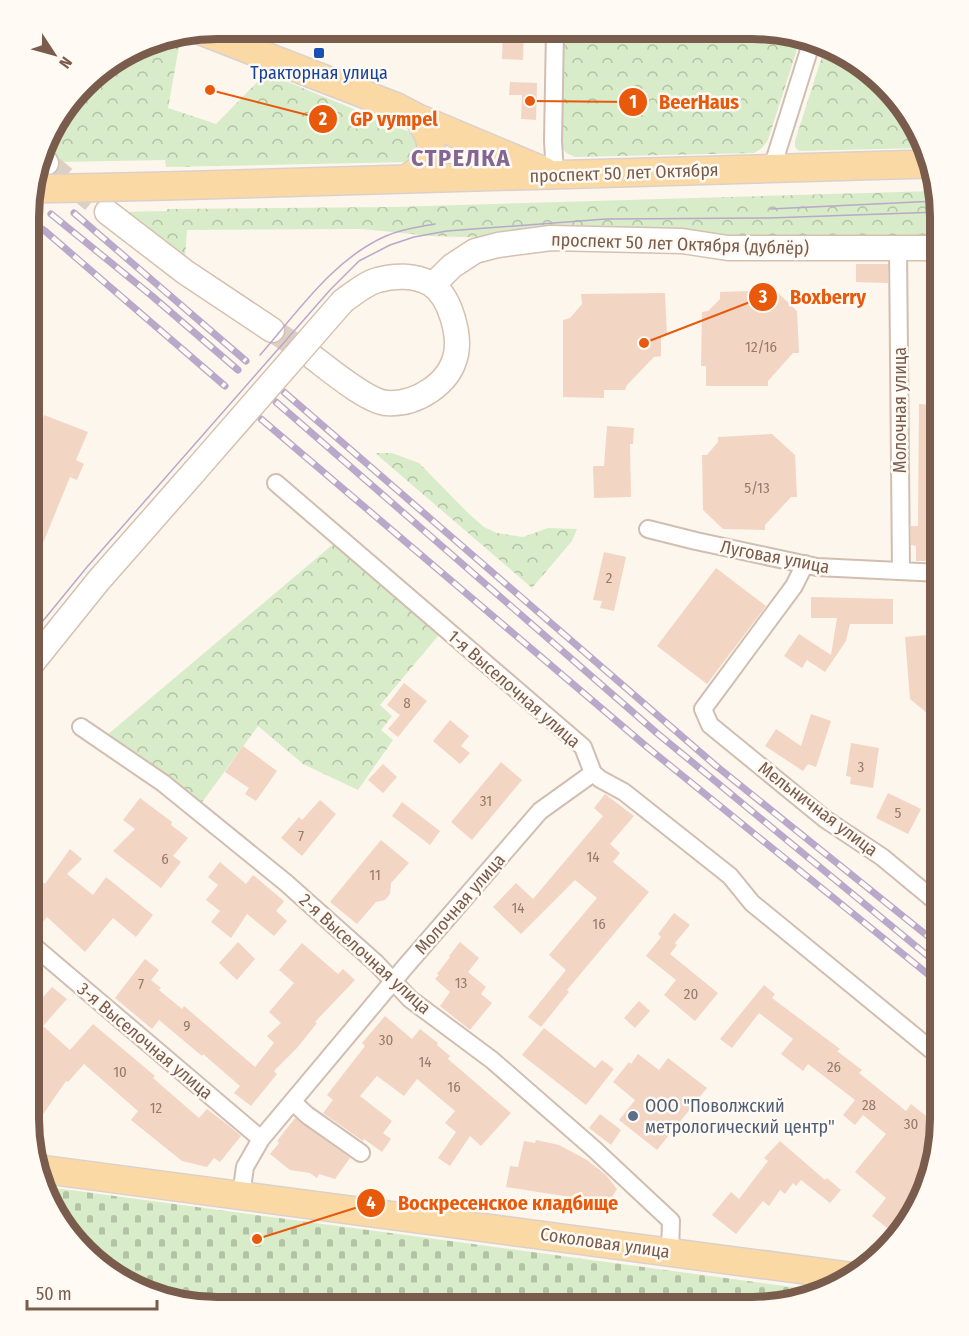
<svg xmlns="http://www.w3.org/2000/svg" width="969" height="1336" font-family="'Fira Sans Condensed',sans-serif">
<defs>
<pattern id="forest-crowns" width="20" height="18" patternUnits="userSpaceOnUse" patternTransform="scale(1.5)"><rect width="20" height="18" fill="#d8ecc9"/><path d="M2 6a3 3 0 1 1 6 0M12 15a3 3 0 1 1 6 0" fill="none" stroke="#b4c2a5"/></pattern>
<pattern id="cemetery-stones" width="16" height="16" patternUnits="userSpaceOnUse" patternTransform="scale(1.5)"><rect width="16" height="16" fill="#d8ecc9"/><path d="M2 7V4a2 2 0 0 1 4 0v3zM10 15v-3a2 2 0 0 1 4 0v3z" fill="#b4c2a5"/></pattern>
</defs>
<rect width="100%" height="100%" fill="#fdf6ec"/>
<!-- forest -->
<path fill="url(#forest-crowns)" d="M778 30 800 40 768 140 762 148 754 153 575 157 566 153 561 146 563 38Z
M170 36 180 41 168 108 216 124 266 73 417 135 423 146 410 162 166 167 165 160 59 162 45 149 54 123 93 75 156 39Z
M824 50 866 67 921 134 924 148 799 151 795 147V141Z
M934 191 940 217V241L496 238 431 236 363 229 187 230 185 260 124 212 167 211V209L393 207Z
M375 453H392L419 463 468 513 484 527 497 533 523 537 548 528 577 529 572 541 532 588Z
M344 535 449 623 380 705 392 716 381 730 393 740 358 790 303 764 258 726 200 805 107 735Z"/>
<!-- cemetery -->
<path fill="url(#cemetery-stones)" d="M55 1188 822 1291 752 1307 193 1306 103 1269 54 1209Z"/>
<!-- building -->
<path fill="#f3d5c3" d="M503 29H524L523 60 502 59Z
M510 82 537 83 536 120 521 119 522 95H509Z
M856 264H888V283L856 282Z
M775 290 797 311 799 353H793L768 381V386H706V366H701L702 312 708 311 720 299V292Z
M665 293 667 335H661V356L654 357 627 385 625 390H604V398L563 397V320L570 318 582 304 581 294Z
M919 404 940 405V561H916V546L911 545V526H918Z
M44 415 88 432 76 460 84 464 77 480 70 477 30 575V433L36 436Z
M607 426 634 428 633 444H630L631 497 594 498 593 466H604Z
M772 434 795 455 797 497H791L765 525V530L723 529 703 510 702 455H707L718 442V437Z
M604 552 626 557 614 611 600 608 602 601 593 600Z
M716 568 766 606 707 684 657 646Z
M811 597 893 599V624H850L846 641 825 672 807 660 802 668 784 656 799 634 831 655 837 618H811Z
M939 634 940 668V724L910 699 905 637Z
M404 683 427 701 398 737 388 729 400 715 387 705Z
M811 714 831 721 816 767 808 764 803 771 765 746 776 729 801 746Z
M450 720 469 736 461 746 470 753 460 764 433 741Z
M851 743 879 748 873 788 850 784 851 777 846 776Z
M243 746 277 771 256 801 245 794 249 788 225 772Z
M501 762 522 780 472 840 451 822Z
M383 764 397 777 383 793 368 780Z
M888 793 921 809 908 834 876 818Z
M605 794 634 816 610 844 620 853 613 862 649 892 567 990 569 992 541 1027 528 1017 566 970 549 955 597 898 575 880 521 934 493 907 516 883 533 899 603 816 594 808Z
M140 798 172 822 171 825 188 838 173 856 181 862 161 888 113 851 135 829 123 820Z
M320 800 336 814 302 856 281 838 299 817 302 820Z
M402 802 440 831 430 845 392 816Z
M381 840 409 863 391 883 390 894 385 900 376 902 357 924 330 902Z
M70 849 82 859 67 874 93 895 106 877 153 915 136 937 113 918 85 952 47 917 41 924 29 913V870L45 884Z
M220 862 246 884 253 875 284 901 276 911 287 921 274 936 247 914 231 938 211 922 220 911 206 900 218 885 208 877Z
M674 913 690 925 675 943 677 945 670 954 718 993 695 1021 664 995 676 980 646 956 661 937 658 934Z
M238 942 255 959 237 980 219 963Z
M460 942 479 958 468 972 486 987 481 994 492 1003 470 1030 440 1006 450 992 435 979 439 975 437 974 450 957 449 956Z
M302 943 338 974 343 969 355 980 315 1022 317 1023 297 1048 274 1071 277 1074 251 1106 234 1093 240 1086 203 1054 202 1056 159 1020 152 1029 115 998 145 959 159 970 151 980 161 988 159 990 182 1009 184 1006 255 1067 274 1043 267 1036 281 1023 269 1012 294 983 279 970Z
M764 985 775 994 772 998 840 1049 837 1051 862 1070 859 1073 906 1111 911 1104 930 1119 928 1123 940 1132 909 1224 896 1235 872 1216 886 1198 855 1172 886 1134 863 1115 855 1125 843 1115 855 1100 808 1064 803 1071 781 1054 793 1039 759 1013 732 1048 720 1039Z
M52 987 67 999 43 1026 70 1050 93 1024 155 1076 153 1078 199 1118 207 1109 228 1125 241 1136 220 1162 214 1158 207 1167 182 1161 131 1120 138 1111 84 1064 68 1082 66 1081 37 1123 29 1117V1013Z
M639 1001 650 1011 635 1028 624 1018Z
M385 1016 412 1039 420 1029 438 1043 437 1045 450 1056 448 1059 511 1113 481 1146 470 1136 450 1166 438 1158 456 1132 445 1123 455 1111 417 1079 404 1096 377 1076 360 1096 392 1121 383 1133 391 1139 382 1152 364 1139 363 1141 323 1113 333 1100 327 1095 365 1046 362 1043Z
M544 1028 595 1068 602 1060 614 1069 586 1105 522 1055Z
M638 1054 659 1070 668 1058 707 1088 657 1150 619 1120 635 1100 613 1082 629 1062 631 1064Z
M600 1114 621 1130 611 1145 589 1128Z
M295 1118 350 1158 335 1179 319 1174 317 1178 310 1173 290 1170 270 1154 279 1143 277 1141Z
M536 1140 559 1145 587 1160 606 1175 617 1189 608 1203 506 1187 510 1166 518 1167 524 1141 535 1143Z
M780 1141 825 1180 827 1178 841 1190 830 1203 801 1180 796 1186 793 1183 785 1194 780 1190 769 1206 763 1201 736 1234 712 1215 731 1192 739 1199 768 1161 764 1158Z"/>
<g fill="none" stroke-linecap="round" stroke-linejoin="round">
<!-- secondary-tunnel -->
<path stroke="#dcd0c4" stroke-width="24" stroke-dasharray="24 12" stroke-linecap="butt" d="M46 163 107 212
M272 330 314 358"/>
<!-- street casing -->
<g stroke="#d1beb0" stroke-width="20">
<path id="street" d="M555 30 553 141 555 175
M772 168 811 44
M898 248 901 571
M276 483 583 747 593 773 600 779 624 792 730 876 752 903 940 1057
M648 529 696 541 817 567 940 573
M805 564 794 586 703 709 710 725 825 819 882 857 940 905
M81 727 163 783 285 882 376 963 410 999 492 1060 594 1149 671 1221 670 1252
M29 942 261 1139
M293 1102 307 1115 361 1153
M241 1195 245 1167 261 1139 405 967 540 811 593 773"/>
</g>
<!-- secondary casing -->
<g stroke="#d6c0b0" stroke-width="27">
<path id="secondary" d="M42 158 46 163
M107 212 185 272 272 330
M433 285 452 266 475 251 498 245 551 238 682 241 728 248H940
M314 358C330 370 368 402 387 403 416 405 450 384 456 354 460 334 450 296 431 284 416 275 394 275 378 280 366 283 353 294 343 301
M29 667 99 580 194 472"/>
</g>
<!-- primary casing -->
<g stroke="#dad1cd" stroke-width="30">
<path id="primary" d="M201 31 397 107 418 118 544 171
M406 179C436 161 438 146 418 118
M166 186 928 164
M40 1169 849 1276"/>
</g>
<!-- street -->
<use href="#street" stroke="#fff" stroke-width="16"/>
<!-- secondary -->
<use href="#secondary" stroke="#fff" stroke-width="24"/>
<!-- primary -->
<use href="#primary" stroke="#fbd9a5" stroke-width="27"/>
<!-- tram -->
<path stroke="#b9a8c9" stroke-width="1.5" d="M770 209 937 201
M260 355C297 313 333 259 386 236 402 229 419 227 435 224
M29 638 87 567 330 290 359 261 390 245 414 237 447 231 606 219 769 218 939 212"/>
<!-- rail casing -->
<g stroke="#b9a8c9" stroke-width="7">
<path id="rail" d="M74 213 246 361
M51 214 152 296 238 370
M30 221 45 231 225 386
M284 392 715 765 940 946
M276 402 658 734 940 966
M261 419 647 747 940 984"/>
</g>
<!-- rail -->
<use href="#rail" stroke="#fffaf3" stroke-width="4.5" stroke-dasharray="14" stroke-linecap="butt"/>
<!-- secondary-bridge casing -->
<g stroke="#d6c0b0" stroke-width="27" stroke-linecap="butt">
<path id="secondary-bridge" d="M194 472 343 301"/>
</g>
<!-- primary-bridge casing -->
<g stroke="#dad1cd" stroke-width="30" stroke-linecap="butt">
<path id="primary-bridge" d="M31 189 166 186"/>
</g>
<!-- secondary-bridge -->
<use href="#secondary-bridge" stroke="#fff" stroke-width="24"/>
<!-- primary-bridge -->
<use href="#primary-bridge" stroke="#fbd9a5" stroke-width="27"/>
</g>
<!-- markers -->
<rect fill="#1a4fb4" stroke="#fffaf3" stroke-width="2" x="313" y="47" width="12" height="12" rx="3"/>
<circle fill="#5c6f8a" stroke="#fffaf3" stroke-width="2" cx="633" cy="1116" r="6"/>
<g text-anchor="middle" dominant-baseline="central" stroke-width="5" stroke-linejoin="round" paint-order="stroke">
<!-- number labels -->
<g font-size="15" fill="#987a6a">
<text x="761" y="347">12/16</text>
<text x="757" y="488">5/13</text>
<text x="609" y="578">2</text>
<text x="407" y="703">8</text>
<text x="861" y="767">3</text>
<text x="486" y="801">31</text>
<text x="898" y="813">5</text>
<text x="301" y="836">7</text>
<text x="593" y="857">14</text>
<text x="165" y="859">6</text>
<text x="375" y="875">11</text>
<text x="518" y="908">14</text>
<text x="599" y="924">16</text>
<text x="461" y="983">13</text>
<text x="141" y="984">7</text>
<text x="691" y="994">20</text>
<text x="187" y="1026">9</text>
<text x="386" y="1040">30</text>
<text x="425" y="1062">14</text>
<text x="834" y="1067">26</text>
<text x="120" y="1072">10</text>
<text x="454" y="1087">16</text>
<text x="869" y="1105">28</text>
<text x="156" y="1108">12</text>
<text x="911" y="1124">30</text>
</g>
<!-- transit labels -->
<g font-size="18" fill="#164399" stroke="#fffaf3">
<text x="319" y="73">Тракторная улица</text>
</g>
<!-- street labels -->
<g font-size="18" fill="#7a5c4d" stroke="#fffaf3">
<text transform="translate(624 173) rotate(-2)">проспект 50 лет Октября</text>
<text transform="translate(680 244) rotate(2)">проспект 50 лет Октября (дублёр)</text>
<text transform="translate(900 410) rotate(-90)">Молочная улица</text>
<text transform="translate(775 557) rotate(11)">Луговая улица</text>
<text transform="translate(514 689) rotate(41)">1-я Выселочная улица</text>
<text transform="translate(818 809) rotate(37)">Мельничная улица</text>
<text transform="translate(460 904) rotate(-49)">Молочная улица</text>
<text transform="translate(365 954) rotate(42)">2-я Выселочная улица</text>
<text transform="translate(145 1041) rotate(40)">3-я Выселочная улица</text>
<text transform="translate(605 1243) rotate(8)">Соколовая улица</text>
</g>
<!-- service labels -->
<g font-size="18" fill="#4e5e75" stroke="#fffaf3" text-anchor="start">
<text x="645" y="1106">ООО "Поволжский<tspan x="645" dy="21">метрологический центр"</tspan></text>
</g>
<!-- district labels -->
<g font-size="24" font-weight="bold" letter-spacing="1.5" fill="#846695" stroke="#fffaf3">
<text x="461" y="158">СТРЕЛКА</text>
</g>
</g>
<!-- crop -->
<path d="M0 0H969V1336H0ZM217 39H752A178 178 0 0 1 930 217V1119A178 178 0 0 1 752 1297H217A178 178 0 0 1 39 1119V217A178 178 0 0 1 217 39Z" fill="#fffaf3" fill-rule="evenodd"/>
<path fill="none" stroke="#7a5c4d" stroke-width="8" d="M217 39H752A178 178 0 0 1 930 217V1119A178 178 0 0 1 752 1297H217A178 178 0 0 1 39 1119V217A178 178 0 0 1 217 39Z"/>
<!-- callouts -->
<path fill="none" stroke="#e8590c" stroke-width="2" d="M530 101L633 102M210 90L323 119M644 343L763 297M257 1239L371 1203"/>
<g fill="#e8590c" stroke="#fffaf3" stroke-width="2">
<circle cx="530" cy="101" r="6"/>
<circle cx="210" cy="90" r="6"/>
<circle cx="644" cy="343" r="6"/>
<circle cx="257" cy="1239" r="6"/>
<circle cx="633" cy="102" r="15"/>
<circle cx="323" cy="119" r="15"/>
<circle cx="763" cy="297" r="15"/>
<circle cx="371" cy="1203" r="15"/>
</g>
<g font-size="18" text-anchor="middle" font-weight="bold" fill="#fff">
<text x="633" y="108">1</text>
<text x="323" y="125">2</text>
<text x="763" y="303">3</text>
<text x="371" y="1209">4</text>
</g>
<g font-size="20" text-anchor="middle" font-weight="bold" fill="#e8590c" stroke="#fffaf3" stroke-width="5" stroke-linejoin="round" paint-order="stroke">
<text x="699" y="109">BeerHaus</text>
<text x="394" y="126">GP vympel</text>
<text x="828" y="304">Boxberry</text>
<text x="508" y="1210">Воскресенское кладбище</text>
</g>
<!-- north arrow -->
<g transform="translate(54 54) rotate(126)" stroke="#fffaf3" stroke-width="4.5" paint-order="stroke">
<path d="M0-4.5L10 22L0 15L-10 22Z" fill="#7a5c4d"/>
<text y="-9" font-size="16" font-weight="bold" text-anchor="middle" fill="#7a5c4d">N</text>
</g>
<!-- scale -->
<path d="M27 1300v9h130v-9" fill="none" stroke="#7a5c4d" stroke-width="3"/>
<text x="36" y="1300" font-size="18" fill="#7a5c4d" stroke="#fffaf3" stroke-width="4.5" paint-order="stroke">50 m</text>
</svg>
